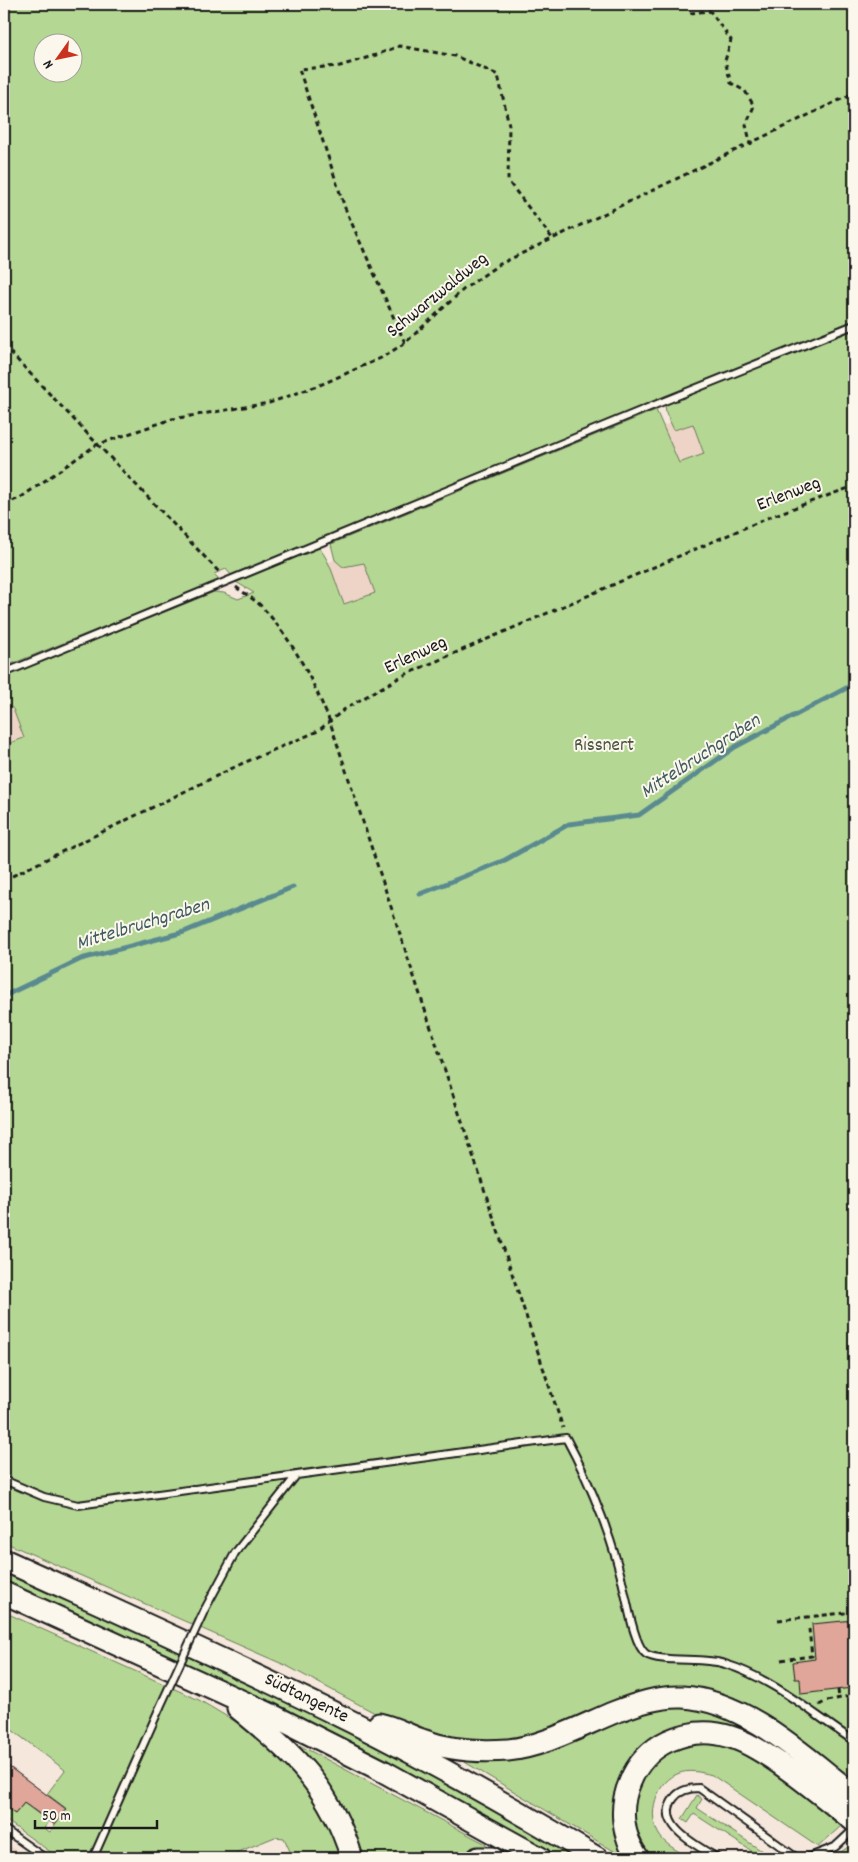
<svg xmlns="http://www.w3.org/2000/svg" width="858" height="1862" font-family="Dekko,sans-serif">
<rect width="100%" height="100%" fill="#f5e7db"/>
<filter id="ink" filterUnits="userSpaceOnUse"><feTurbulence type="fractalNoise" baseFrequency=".02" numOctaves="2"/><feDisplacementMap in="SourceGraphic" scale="10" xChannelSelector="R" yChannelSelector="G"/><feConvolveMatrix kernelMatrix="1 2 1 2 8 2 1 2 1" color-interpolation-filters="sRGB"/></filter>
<g filter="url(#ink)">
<!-- built -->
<path fill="#eed4c7" d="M708 407 734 469 677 492 651 431Z
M372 544 398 606 341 630 315 568Z
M4 695 47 749 4 767Z
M4 1842 27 1858H4Z"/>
<!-- green -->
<path fill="#b4d893" stroke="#687a58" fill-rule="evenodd" d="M4 4H854V321L284 554 231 575 226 569 214 574 220 580 4 667ZM42 42H72V72H42Z
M854 329V1778L727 1697 698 1688 674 1687 642 1691 616 1699 556 1725 510 1741H457L403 1728 287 1666 4 1542V745L24 738 13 709 11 707H4V677L214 592 224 593 238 599 254 593 236 582 319 548C331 561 336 586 344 604L375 593 364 563 343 567 335 560 331 544 656 410 679 463 704 454 693 424 674 430 666 413 665 404Z
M4 1571 321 1719 464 1793 575 1858H559C381 1752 192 1666 4 1580Z
M4 1612 199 1700 258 1735 314 1795 344 1858H293L284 1838 275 1837 223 1858H59L4 1819 5 1788V1807L15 1814 24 1803 49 1822 44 1828 50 1832 67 1809 47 1794 65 1770 4 1724Z
M691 1705 756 1729 854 1803V1809L738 1731 639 1754 624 1857 463 1761 592 1730 658 1707Z
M718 1741 750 1755 831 1812 828 1816 841 1826 818 1847 712 1775C701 1772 688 1769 677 1774 653 1785 645 1822 664 1841 671 1848 682 1853 690 1858H647L637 1843 630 1808 644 1770 674 1746Z
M299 1745 486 1844 487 1847 448 1858H360L297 1747Z
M697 1795 702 1799 697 1808 768 1855 778 1851 781 1858H758L761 1857 694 1814 688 1823 682 1819Z
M854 1843V1858H832Z"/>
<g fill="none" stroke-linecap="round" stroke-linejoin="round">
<!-- stream -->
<path stroke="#5a8a90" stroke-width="5" d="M420 894 505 860 569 824 639 815 735 747 854 684
M4 996 81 959 184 932 293 887"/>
</g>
<!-- building -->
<path fill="#dfa699" stroke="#1c1c1c" d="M854 1620V1663L849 1664 852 1688 801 1694 800 1679H795L793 1662 815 1659 812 1624Z
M4 1763 66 1809 55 1825 24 1803 15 1814 4 1806Z"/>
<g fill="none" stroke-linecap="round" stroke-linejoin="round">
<!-- service casing -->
<g stroke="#1c1c1c" stroke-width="10">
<path id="service" d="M4 673 657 404 854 325
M4 1480 44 1497 78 1505 566 1438C592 1486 615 1545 626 1598 629 1611 635 1646 646 1654 660 1663 705 1657 725 1664 772 1678 813 1714 854 1741
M205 1609 235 1553 295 1477
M4 1829 45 1858
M93 1858 160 1707
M717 1858C700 1847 653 1825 674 1798 680 1790 689 1788 699 1788L797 1858
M807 1858 835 1847 850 1833"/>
</g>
<!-- trunk casing -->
<g stroke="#1c1c1c" stroke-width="25">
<path id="trunk" d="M4 1560C116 1611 229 1661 340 1716 428 1759 513 1808 597 1858
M4 1593 272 1715 381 1770 540 1858
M238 1708C294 1754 330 1787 352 1858
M379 1724C395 1727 407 1735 422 1740 448 1750 480 1752 508 1750 542 1747 583 1725 615 1712 636 1704 659 1696 682 1697 746 1700 805 1757 854 1795
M478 1858H492
M638 1858C622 1836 619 1807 630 1782 637 1764 651 1749 668 1741 688 1732 710 1730 731 1737 767 1748 823 1797 854 1821"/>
</g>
<!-- path -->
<path stroke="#1c1c1c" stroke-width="3" stroke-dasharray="5 4" stroke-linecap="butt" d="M690 13 710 11 731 40 725 61 731 83 745 91 754 106 746 125 751 145
M405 343 345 208 299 69 340 66 376 55 399 46 455 56 498 75 509 125 508 181 552 238
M4 346 220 573
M4 504 20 498 96 445 172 419 269 403 320 385 381 358 405 343 464 289 498 265 854 93
M236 587C245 594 256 600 264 609 294 642 313 681 330 722L563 1428
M4 880 241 764 318 731 346 708 402 676 772 516 854 486
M778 1620 854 1612
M781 1660 812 1656 809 1629
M838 1690 839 1698
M819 1705 827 1701 854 1695
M4 1753 7 1755
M849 1847 854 1857"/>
<!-- service -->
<use href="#service" stroke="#fbf7ec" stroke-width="6"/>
<!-- trunk -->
<use href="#trunk" stroke="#fbf7ec" stroke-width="21"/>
<!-- rail -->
<path stroke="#1c1c1c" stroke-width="4" d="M4 1853 11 1858"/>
<!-- service-bridge casing -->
<g stroke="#1c1c1c" stroke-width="10" stroke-linecap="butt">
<path id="service-bridge" d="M160 1707 205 1609"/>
</g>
<!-- service-bridge -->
<use href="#service-bridge" stroke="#fbf7ec" stroke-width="6"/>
</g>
</g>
<g text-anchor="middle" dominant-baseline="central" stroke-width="4" stroke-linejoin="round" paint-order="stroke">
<!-- street labels -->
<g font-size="19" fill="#1c1c1c" stroke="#fbf7ec">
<text transform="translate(438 296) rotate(-39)">Schwarzwaldweg</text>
<text transform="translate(789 495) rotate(-21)">Erlenweg</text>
<text transform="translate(416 656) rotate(-25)">Erlenweg</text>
<text transform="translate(306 1699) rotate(26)">Südtangente</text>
</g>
<!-- park labels -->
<g font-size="19" fill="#4a5440" stroke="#fbf7ec">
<text x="604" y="746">Rissnert</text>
</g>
<!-- water labels -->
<g font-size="20" font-style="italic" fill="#405c60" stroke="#fbf7ec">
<text transform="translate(701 757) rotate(-33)">Mittelbruchgraben</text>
<text transform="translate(143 925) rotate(-17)">Mittelbruchgraben</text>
</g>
</g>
<!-- margin -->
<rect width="858" height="1862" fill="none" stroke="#fbf7ec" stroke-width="20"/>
<rect x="10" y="10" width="838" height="1842" fill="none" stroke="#1c1c1c" stroke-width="2" filter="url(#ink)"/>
<!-- north arrow -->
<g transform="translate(58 58) rotate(237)"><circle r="24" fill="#fbf7ec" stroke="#a29f99"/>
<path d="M0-4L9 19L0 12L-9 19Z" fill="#c8321e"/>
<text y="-8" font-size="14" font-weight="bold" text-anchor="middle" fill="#1c1c1c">N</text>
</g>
<!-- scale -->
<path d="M35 1820v8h122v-8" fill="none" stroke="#1c1c1c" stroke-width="2.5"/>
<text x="42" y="1820" font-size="15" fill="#1c1c1c" stroke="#fbf7ec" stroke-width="4" paint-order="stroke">50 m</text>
</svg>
